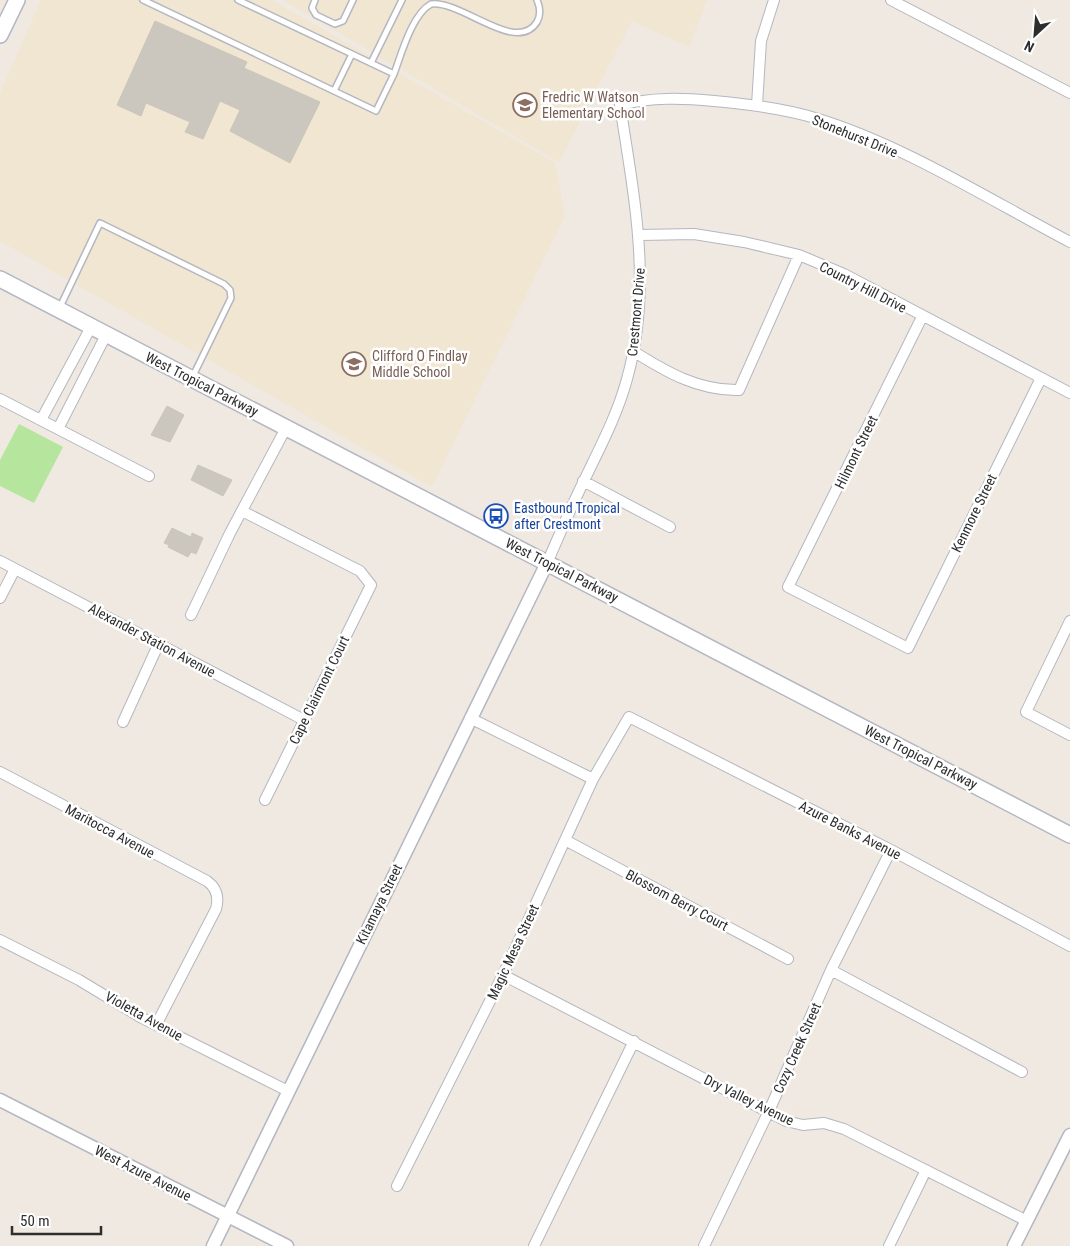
<svg xmlns="http://www.w3.org/2000/svg" width="1070" height="1246" font-family="'Roboto Condensed',sans-serif">
<rect width="100%" height="100%" fill="#efe9e1"/>
<!-- education -->
<path fill="#f0e6d1" d="M41 0H272L555 163 565 216 432 487 0 241V93Z
M283 0H707L689 47 632 21 559 162Z"/>
<!-- green -->
<path fill="#b6e59e" d="M19 424 63 447 34 503 0 486V460Z"/>
<!-- building -->
<path fill="#cbc7bf" stroke="#cbc5ba" d="M155 21 247 62 244 68 320 102 290 163 230 131 240 110 220 101 203 139 185 132 190 122 146 103 141 116 117 105Z
M167 406 184 415 170 442 151 435Z
M198 465 232 480 223 496 191 480Z
M172 528 191 537 192 533 203 538 196 554 191 552 188 557 168 547 169 545 164 543Z"/>
<g fill="none" stroke-linecap="round" stroke-linejoin="round">
<!-- service casing -->
<g stroke="#b4b7c1" stroke-width="8">
<path id="service" d="M143 0 376 111 394 74 238 0
M315 0 312 8 316 15 335 24 343 21 353 0
M371 63 402 0
M394 74C401 55 412 14 431 4 462 0 516 55 537 22 541 15 540 7 537 0
M334 91 352 54
M60 307 100 223 224 284 230 290 231 298 193 376"/>
</g>
<!-- minor casing -->
<g stroke="#b4b7c1" stroke-width="12">
<path id="minor" d="M891 0 1070 93
M757 105 761 41 774 0
M640 235 694 234 744 242 799 255 844 274 1070 393
M922 317 788 587 908 648 1041 378
M633 351C666 372 699 391 739 390L799 255
M0 399 149 476
M41 420 91 327
M58 429 106 335
M583 481 670 527
M242 511 360 571 371 585 265 800
M0 561 304 720
M547 563C559 536 570 509 583 483 599 449 617 416 627 379 653 286 634 197 620 105 652 97 682 98 714 101 748 104 782 108 815 118 902 144 990 200 1070 242
M0 598 15 569
M191 615 230 533 286 428
M1070 621 1026 712 1070 735
M470 718 593 779
M123 722 159 643
M0 772 207 881C217 888 219 898 216 909L156 1025
M565 840 788 959
M0 940 79 980 142 1018 288 1091
M831 970 1022 1072
M503 975 786 1121 803 1125 824 1123 844 1129 1027 1221
M397 1186 503 975 593 779 629 717 891 850 1070 946
M534 1246 634 1041
M704 1246 769 1111 831 970 891 850
M889 1246 926 1170"/>
</g>
<!-- tertiary casing -->
<g stroke="#b4b7c1" stroke-width="15">
<path id="tertiary" d="M0 1100 287 1246
M213 1246 547 563
M1014 1246 1070 1135"/>
</g>
<!-- secondary casing -->
<g stroke="#b4b7c1" stroke-width="18">
<path id="secondary" d="M0 35 17 0
M0 279 1070 835"/>
</g>
<!-- service -->
<use href="#service" stroke="#fff" stroke-width="5"/>
<!-- minor -->
<use href="#minor" stroke="#fff" stroke-width="10"/>
<!-- tertiary -->
<use href="#tertiary" stroke="#fff" stroke-width="12"/>
<!-- secondary -->
<use href="#secondary" stroke="#fff" stroke-width="15"/>
</g>
<!-- icons -->
<defs>
<g id="school-ring" transform="scale(1.25)"><circle r="9.5" fill="#fff" stroke="#8d6e63" stroke-width="1.5"/><path d="M0-5L7-2L0 1L-7-2ZM-4 1L0 2.5L4 1V4Q0 6-4 4Z" fill="#8d6e63"/></g>
<g id="bus-ring" transform="scale(1.25)"><circle r="9.5" fill="#fff" stroke="#1a4fb4" stroke-width="1.5"/><path d="M-5-6H5V4H4V6H2V4H-2V6H-4V4H-5ZM-3.5-4V0h7V-4ZM-3.5 1.2v1.5H-2V1.2ZM2 1.2v1.5H3.5V1.2Z" fill="#1a4fb4"/></g>
</defs>
<g fill-rule="evenodd">
<use href="#school-ring" x="525" y="105"/>
<use href="#school-ring" x="354" y="364"/>
<use href="#bus-ring" x="496" y="516"/>
</g>
<g text-anchor="middle" dominant-baseline="central" stroke-width="5" stroke-linejoin="round" paint-order="stroke">
<!-- education labels -->
<g font-size="14" fill="#785e54" stroke="#fff" text-anchor="start">
<text x="542" y="97">Fredric W Watson<tspan x="542" dy="16">Elementary School</tspan></text>
<text x="372" y="356">Clifford O Findlay<tspan x="372" dy="16">Middle School</tspan></text>
</g>
<!-- street labels -->
<g font-size="14" fill="#2e2e2e" stroke="#fff">
<text transform="translate(855 136) rotate(22)">Stonehurst Drive</text>
<text transform="translate(863 287) rotate(27)">Country Hill Drive</text>
<text transform="translate(636 312) rotate(-85)">Crestmont Drive</text>
<text transform="translate(202 384) rotate(27)">West Tropical Parkway</text>
<text transform="translate(856 452) rotate(-64)">Hilmont Street</text>
<text transform="translate(974 513) rotate(-64)">Kenmore Street</text>
<text transform="translate(562 570) rotate(27)">West Tropical Parkway</text>
<text transform="translate(152 640) rotate(28)">Alexander Station Avenue</text>
<text transform="translate(319 690) rotate(-64)">Cape Clairmont Court</text>
<text transform="translate(921 757) rotate(27)">West Tropical Parkway</text>
<text transform="translate(850 830) rotate(27)">Azure Banks Avenue</text>
<text transform="translate(110 831) rotate(28)">Maritocca Avenue</text>
<text transform="translate(677 900) rotate(28)">Blossom Berry Court</text>
<text transform="translate(379 904) rotate(-64)">Kitamaya Street</text>
<text transform="translate(513 952) rotate(-65)">Magic Mesa Street</text>
<text transform="translate(144 1016) rotate(29)">Violetta Avenue</text>
<text transform="translate(797 1048) rotate(-66)">Cozy Creek Street</text>
<text transform="translate(749 1100) rotate(26)">Dry Valley Avenue</text>
<text transform="translate(143 1173) rotate(27)">West Azure Avenue</text>
</g>
<!-- transit labels -->
<g font-size="14" fill="#164399" stroke="#fff" text-anchor="start">
<text x="514" y="508">Eastbound Tropical<tspan x="514" dy="16">after Crestmont</tspan></text>
</g>
</g>
<!-- north arrow -->
<g transform="translate(1035 35) rotate(206)" stroke="#ffffff" stroke-width="4" paint-order="stroke">
<path d="M0-4L9 19L0 12L-9 19Z" fill="#2e2e2e"/>
<text y="-8" font-size="14" font-weight="bold" text-anchor="middle" fill="#2e2e2e">N</text>
</g>
<!-- scale -->
<path d="M12 1226v8h89v-8" fill="none" stroke="#2e2e2e" stroke-width="2.5"/>
<text x="20" y="1226" font-size="15" fill="#2e2e2e" stroke="#ffffff" stroke-width="4" paint-order="stroke">50 m</text>
</svg>
